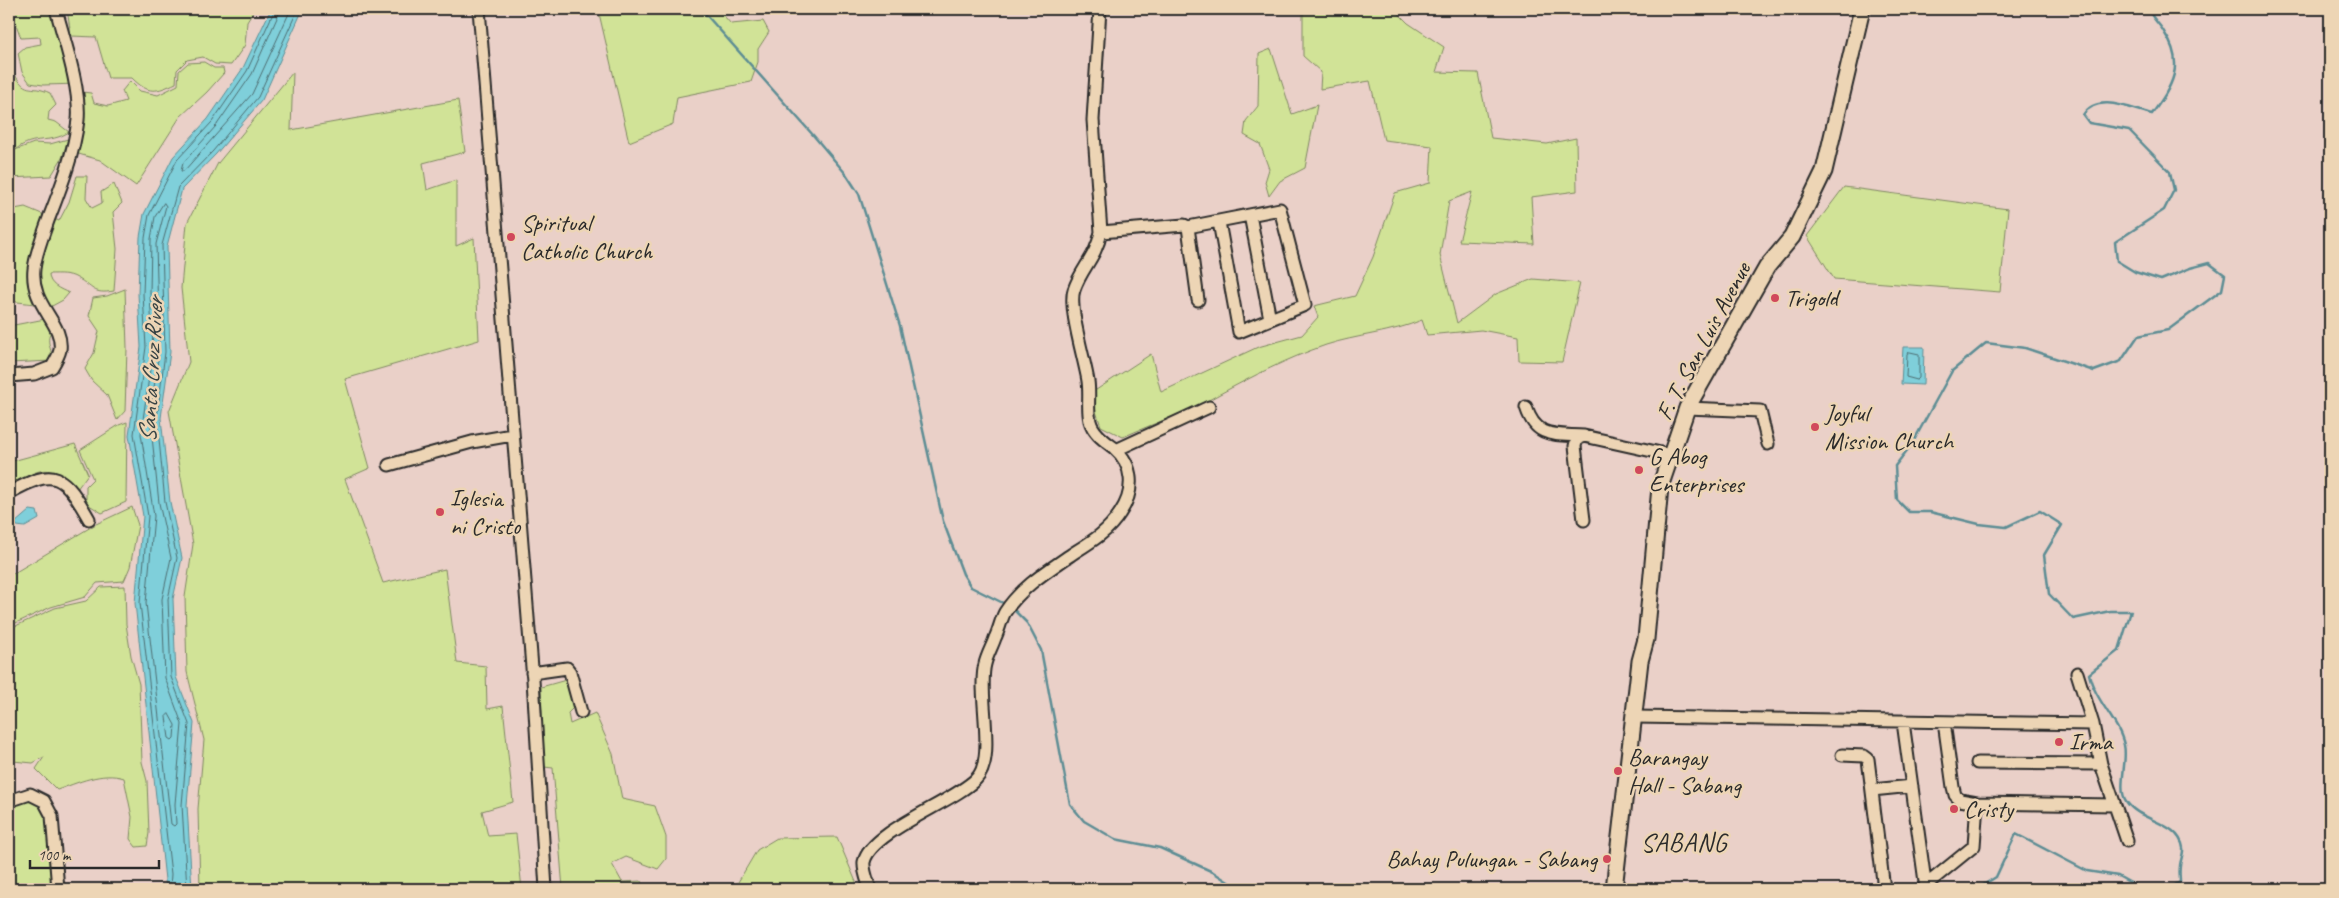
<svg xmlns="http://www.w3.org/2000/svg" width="2339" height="898" font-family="Caveat,sans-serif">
<rect width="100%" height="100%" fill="#ead0c8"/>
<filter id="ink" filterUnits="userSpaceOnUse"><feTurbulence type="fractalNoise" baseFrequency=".02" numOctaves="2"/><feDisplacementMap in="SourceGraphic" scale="10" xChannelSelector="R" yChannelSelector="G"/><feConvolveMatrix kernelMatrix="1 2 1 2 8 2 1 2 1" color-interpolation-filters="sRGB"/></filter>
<g filter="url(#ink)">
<!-- green -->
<path fill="#d1e397" stroke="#7e8761" d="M9 9H62L80 84 43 85 30 83 22 72 18 53 25 47 41 44 40 37 21 38 14 19 9 17Z
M67 9H255L247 22 245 45 231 65 215 64 203 57 187 60 177 70 176 83C156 92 149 95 132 78H108L96 37 71 36Z
M598 9H718L731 24 763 21 769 32 758 49V62L751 82 677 97 673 124 629 142Z
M1303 9H1394L1408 23 1444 47 1436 72 1478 73 1491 138 1547 144 1576 138 1577 191 1531 197 1534 244 1459 241 1472 192 1449 201 1440 255 1457 323 1496 294 1533 279 1580 283 1562 362 1519 361 1518 337 1481 330 1427 335 1422 320C1391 333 1357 335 1326 345 1288 358 1253 376 1218 395 1189 412 1154 423 1123 437L1101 426 1090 394 1151 354 1161 392 1258 347 1302 335 1318 317 1314 306 1355 296 1373 257 1395 193 1430 183 1432 146 1384 140 1370 81 1320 89 1321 72 1303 56Z
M1271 49 1292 114 1317 105 1305 168 1280 181 1269 196 1265 182 1269 169 1260 144 1244 135 1246 121 1258 106 1259 54Z
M204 62 214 68H223L224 73 207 92 180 117 136 186 100 160 75 153 82 92 91 93 94 103 108 106 126 101 122 91 130 81 140 91 158 95 178 85 179 71 188 63Z
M9 69H12C26 97 29 83 50 93L56 105 49 112 48 120 56 122 69 132C48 145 35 134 15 150L34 143 50 144 68 139 62 158 51 176 9 178Z
M293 72 291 130 458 100 465 152 423 163 427 190 456 180V246L474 238 479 340 345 379 370 468 345 479 383 583 445 569 457 663 486 666 487 709 503 706 513 802 482 811 488 836 516 834 522 889H200L198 809 204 740 187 672 185 597 193 544 169 411 189 362 181 288 187 223 218 163Z
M77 176H87L86 198 92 208 102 203 101 192 114 184 122 203 113 212 117 249 114 291C92 295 94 287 77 278 69 273 59 274 49 274 49 285 60 289 69 293L63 300 52 306 9 301V210L25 207 59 221 69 202Z
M1844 187 2008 209 2000 292 1834 279 1807 236Z
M125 289 127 348 125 411 117 420 107 395 92 381 85 369 94 353 99 331 89 316 93 298 107 296Z
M45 319 53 328C43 343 54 348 51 361L9 363V326Z
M127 422 126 502 102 513 86 503V486L93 479 80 450 119 425Z
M75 444 88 474 77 489C48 461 40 468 9 487V462Z
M132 507 138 525 130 567 124 581 97 583 85 597 51 607 9 626V576L96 524Z
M125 586 126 624 131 656 139 684 142 762 147 781 149 833 147 846 136 847 130 839 132 817 124 778C102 771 77 783 57 790L36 769 44 757 33 763 13 761 9 764V629L55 608 86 601 101 587Z
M566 680 574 707 568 713 570 724 595 713 613 754 622 799 655 806 666 837V859L658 869 626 857 612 864 622 882 641 881 644 889H563L553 768 544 767 541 687Z
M24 801H36L45 811 50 821 54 889H9V805Z
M837 837 859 889H734L757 850 777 838Z"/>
<!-- water -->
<path fill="#7fcfda" stroke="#5d8d94" d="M271 9H303L262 100 216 154 182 189 167 246 170 352 161 418 170 502 182 558 173 599 176 677 194 723 187 805 192 889H166L135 603 143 516 129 435 141 347 138 294 140 237 144 214 173 157 208 119 243 68Z
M1903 347H1924L1923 385 1901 384Z
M30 510 37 511 39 519 25 527 17 526 15 523Z"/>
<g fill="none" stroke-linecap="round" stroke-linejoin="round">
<!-- shore -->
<path stroke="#4d6d71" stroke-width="1" d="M281 9 252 74 216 126 183 163 181 171H184L252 94 291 9
M164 203 166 206 156 244 159 351 150 418 159 503 171 558 162 599 165 678 182 724 175 804 176 824 174 826 171 824 146 603 154 516 141 434 153 348 150 294 151 239 155 217Z
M1910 352 1919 354V378L1917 380 1906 377 1907 354Z
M169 714 175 725 174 738 172 740 169 738 166 717Z
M170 889 171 874 140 603 148 516 134 434 146 347 143 294 145 238 149 215 177 160 212 122 247 71 275 9
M187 889 182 805 189 724 171 677 168 599 177 558 165 502 157 418 165 352 162 245 178 187 213 151 258 97 298 9"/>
<!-- stream -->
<path stroke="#5d8d94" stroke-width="2.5" d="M701 9 813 135 846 174 859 194 900 326 943 521 963 574 971 587 1005 604
M1012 608 1027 623 1041 650 1070 804 1084 821 1115 839 1160 848 1213 872 1239 889
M1977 889 1996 877 2016 834 2087 871 2118 876 2140 888 2168 889 2180 882C2180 877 2179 871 2180 866 2180 861 2184 853 2183 848 2179 821 2139 822 2126 801 2117 788 2128 761 2124 745 2119 721 2095 701 2089 674L2119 650 2131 611H2110L2073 619 2049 594 2044 555 2062 525 2040 511 2006 527 1979 524 1930 512H1909L1897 500 1895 466 1912 444 1952 371 1986 343 2025 348 2094 371 2121 361 2138 336 2168 330 2222 290 2225 275 2209 263 2190 268 2161 280 2135 272 2117 261 2115 242 2164 210 2174 190 2170 172 2129 130 2089 123 2083 115C2097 92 2131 109 2152 114 2172 86 2186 65 2164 32 2160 24 2151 18 2149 9"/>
<!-- minor casing -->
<g stroke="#2b2b2b" stroke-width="15">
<path id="minor" d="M479 9 533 680 546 889
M1250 215 1270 319
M1188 227 1280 209 1305 305 1239 332 1219 222
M1101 232 1184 225 1188 227 1198 300
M9 376 34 374 52 367C55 362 59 355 60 350 64 322 30 306 34 269 36 252 43 235 49 218 61 187 74 154 78 120 81 89 64 40 56 9
M1526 407C1536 439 1555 434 1584 436
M1687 408 1760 411 1768 444
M1116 450 1209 407
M389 465 472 442 512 435
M9 493C56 466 64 475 89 519
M1584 520 1575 446 1577 439 1584 436 1670 455
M532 673 567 668 570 672 581 712
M2077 673 2093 724 2101 764 2127 841
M1634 717 2093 724
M1903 722 1926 889
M1944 722 1953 787 1955 795 1960 800 1977 803 2115 805
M1842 755 1864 756 1868 759 1884 889
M1977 763 2101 764
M1872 790 1912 786
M9 801 30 794 44 801 52 816 58 889
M1926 885 1974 846 1977 803
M870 889C868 882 863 870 864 862 871 831 954 802 976 779 997 759 977 693 985 664 987 655 992 647 995 638 999 630 1001 619 1005 612 1021 587 1049 570 1072 554 1091 542 1108 532 1120 513 1135 491 1134 465 1114 448 1105 441 1093 433 1090 421 1087 409 1090 395 1088 381 1085 361 1068 307 1074 290 1081 268 1096 258 1101 232L1093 120 1100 9"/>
</g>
<!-- major casing -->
<g stroke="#2b2b2b" stroke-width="19">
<path id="major" d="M1614 889 1640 661 1646 639 1660 487 1687 408 1767 267 1792 237 1824 171 1862 9"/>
</g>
<!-- minor -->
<use href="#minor" stroke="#edd5b5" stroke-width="11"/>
<!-- major -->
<use href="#major" stroke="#edd5b5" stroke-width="15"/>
</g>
</g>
<!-- markers -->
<g fill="#d1495b" stroke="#edd5b5" stroke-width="2">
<circle cx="511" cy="237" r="5"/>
<circle cx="1775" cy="298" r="5"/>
<circle cx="1815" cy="427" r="5"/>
<circle cx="1639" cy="470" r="5"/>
<circle cx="440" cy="512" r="5"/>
<circle cx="2059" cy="742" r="5"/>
<circle cx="1618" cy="771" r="5"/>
<circle cx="1954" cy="809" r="5"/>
<circle cx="1607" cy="859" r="5"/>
</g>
<g text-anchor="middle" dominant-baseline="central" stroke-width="5" stroke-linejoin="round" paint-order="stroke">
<!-- poi labels -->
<g font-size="24" fill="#2b2b2b" stroke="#edd5b5" text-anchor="start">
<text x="521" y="223">Spiritual<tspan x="521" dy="28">Catholic Church</tspan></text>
<text x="1785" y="298">Trigold</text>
<text x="1825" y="413">Joyful<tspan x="1825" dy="28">Mission Church</tspan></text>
<text x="1649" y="456">G Abog<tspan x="1649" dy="28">Enterprises</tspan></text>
<text x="450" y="498">Iglesia<tspan x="450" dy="28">ni Cristo</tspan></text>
<text x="2069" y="742">Irma</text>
<text x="1628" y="757">Barangay<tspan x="1628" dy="28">Hall - Sabang</tspan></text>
<text x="1964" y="809">Cristy</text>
<text x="1597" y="859" text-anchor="end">Bahay Pulungan - Sabang</text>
</g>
<!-- street labels -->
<g font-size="24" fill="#2b2b2b" stroke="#edd5b5">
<text transform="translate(1703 341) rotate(-62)">F. T. San Luis Avenue</text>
</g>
<!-- water labels -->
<g font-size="25" font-style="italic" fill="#384445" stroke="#edd5b5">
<text transform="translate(151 370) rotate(-87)">Santa Cruz River</text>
</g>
<!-- quarter labels -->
<g font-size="26" letter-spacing="1" fill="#2b2b2b" stroke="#edd5b5">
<text x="1684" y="842">SABANG</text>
</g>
</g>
<!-- margin -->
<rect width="2339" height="898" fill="none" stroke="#edd5b5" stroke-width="30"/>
<rect x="15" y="15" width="2309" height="868" fill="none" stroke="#2b2b2b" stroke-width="2" filter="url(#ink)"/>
<!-- scale -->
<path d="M30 860v8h129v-8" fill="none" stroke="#2b2b2b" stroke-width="2.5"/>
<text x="38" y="860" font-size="15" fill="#2b2b2b" stroke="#edd5b5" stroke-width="4" paint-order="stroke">100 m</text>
</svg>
